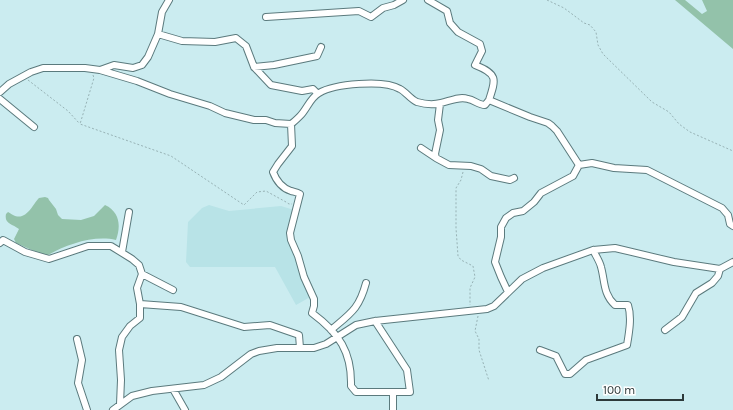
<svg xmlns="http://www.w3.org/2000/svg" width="733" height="410" font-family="Karla,sans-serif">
<rect width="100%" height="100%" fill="#cbecf0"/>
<!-- built -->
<path fill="#b8e3e7" d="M209 205 229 211 281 206 294 210 290 237 312 296 296 305 275 267H190L186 262 188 222 202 208Z"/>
<!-- green -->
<path fill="#93c2aa" d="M675 0H685L702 14 707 11 702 0H733V49Z
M45 197 48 198 49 200 56 209 58 215 62 219 81 220 94 216 105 205C120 212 121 226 116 240 94 235 68 244 48 255H43L16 243 14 239 19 229C12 224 4 224 6 214L8 212C10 213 11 214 13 215 26 222 33 204 39 198Z"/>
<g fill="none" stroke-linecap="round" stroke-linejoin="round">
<!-- minor casing -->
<g stroke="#5b7a7d" stroke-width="8">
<path id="minor" d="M428 0 447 11 450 23 458 32 480 44 482 51 475 65C498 74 496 79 489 100
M266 17 359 11 371 17 383 8 394 5 403 0
M158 34 182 41 215 42 236 38 246 46 254 67 271 85 302 91 313 89 317 93
M254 67 274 65 317 56 321 47
M100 70 114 65 133 68 142 65 148 57 158 34 162 12 169 0
M0 92 9 84 31 72 43 68H85L100 70 137 81 170 94 210 106 225 113 254 120H266L275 123 291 124C294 122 297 119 300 116 307 109 310 98 319 93 334 84 384 79 400 89 406 92 410 99 417 102 424 104 433 105 441 103 450 101 459 96 468 99 474 100 479 105 485 105L489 100 530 117 548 123 552 126 557 131 579 165
M0 99 34 127
M440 104 438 120 440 130 435 154 436 158 449 165 471 166 481 169 491 176 510 180 514 178
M291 124 292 146 278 164 273 172C276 180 282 188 291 191 295 192 297 192 300 194L290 233 291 240 298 256 304 277 314 299V306L312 313C339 333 352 352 351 386L356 392H410L407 370 375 321
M421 148 436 158
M0 243 3 240 25 252 49 259 88 246H111L132 259 139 265 142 274 137 288 140 304V318L130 326 122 337 119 350 121 380 120 404
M122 252 129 212
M142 274 173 290
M508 292 501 277 495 262 501 237V227L506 218 513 213 523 211 534 202 541 193 573 176 579 165 592 163 614 168 647 170 722 208 728 215 730 224 733 226
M140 304 181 307 244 327 270 325 299 335 300 348
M331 330C351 313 359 309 366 283
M665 330 682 317 696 293 712 283 718 276 720 269
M77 339 82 360 78 383 87 410
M540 350 556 356 565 374H570L586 360 627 345C629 333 632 317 628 305H615C603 294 605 281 601 267 600 262 596 256 593 250
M173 389 185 410
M393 392V410
M113 410 132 396 152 391 204 385 221 377 251 354 259 351 277 348H314L326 344 356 325 375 321 487 309 494 306 522 279 543 268 593 250 615 248 674 262 720 269 733 262"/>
</g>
<!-- path -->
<path stroke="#97b2b5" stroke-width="1" stroke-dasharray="2 2" stroke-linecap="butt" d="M547 0 564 8 584 23 590 25 596 32 598 45 603 54 652 102 669 112 679 124 690 132 733 151
M93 75 94 78 80 124 171 156 244 205 257 192 266 191 286 202 289 204H292
M28 80 68 111 79 123
M463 172 461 180 456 188V228L458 256 461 260 473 266 475 277 470 288V305
M478 316 475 331 479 339V350L489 381"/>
<!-- minor -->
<use href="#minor" stroke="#fff" stroke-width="6"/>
</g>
<!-- scale -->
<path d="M597 394v6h86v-6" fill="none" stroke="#2c393a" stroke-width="2"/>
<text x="603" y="394" font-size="12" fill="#2c393a" stroke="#ffffff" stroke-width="3" paint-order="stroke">100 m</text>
</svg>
